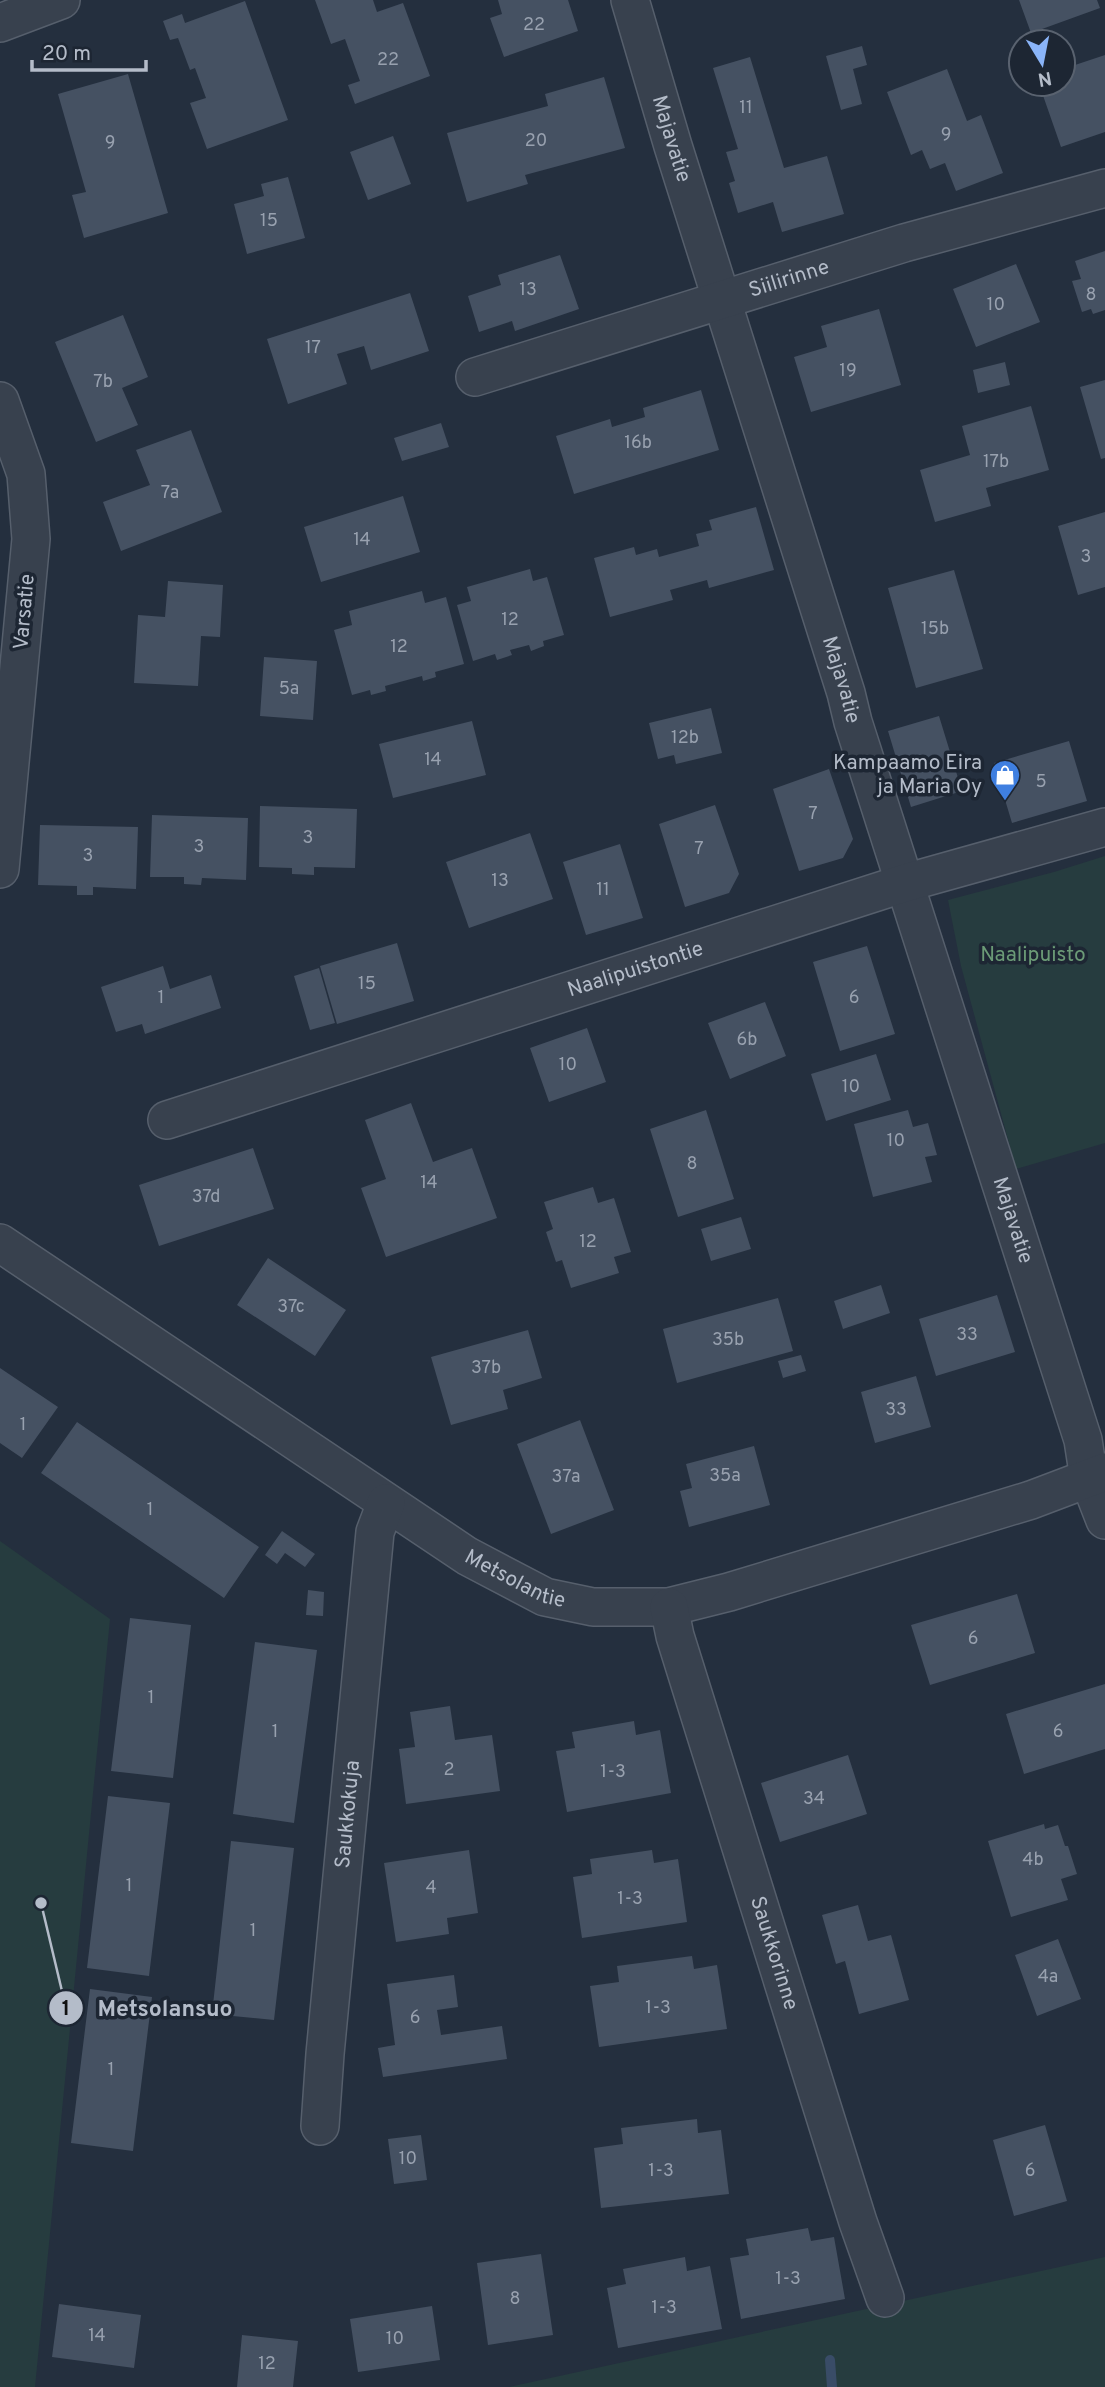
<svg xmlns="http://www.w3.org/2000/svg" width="1105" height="2387" font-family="Overpass,sans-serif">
<rect width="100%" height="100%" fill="#242f3e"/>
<!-- green -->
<path fill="#263c3f" d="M1105 856V1143L1016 1169 961 966 948 900 1054 872Z
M0 1541 110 1619 35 2387H0Z
M1105 2257V2387H509Z"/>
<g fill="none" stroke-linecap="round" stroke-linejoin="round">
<!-- stream -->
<path stroke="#394c67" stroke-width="10" d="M830 2360 832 2387"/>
</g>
<!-- building -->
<path fill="#455162" d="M315 0H373L377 12 403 3 430 76 355 104 348 85 360 81 345 39 331 44Z
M498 0H568L578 31 504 57 490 18 502 14Z
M1019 0H1097L1100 8 1031 33Z
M245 1 288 120 207 149 190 103 206 98 195 68 190 70 178 38 170 40 163 21 182 14 185 23Z
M862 46 867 65 853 69 862 104 841 110 826 56Z
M1105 55V132L1061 147 1039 84H1063V69Z
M750 57 784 168 827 156 844 214 782 232 773 202 738 213 729 183 735 181 726 152 738 149 713 68Z
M947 69 967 121 981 115 1003 173 956 191 945 163 930 169 922 150 911 155 887 92Z
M128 74 168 213 84 238 72 195 86 192 58 94Z
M604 77 625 148 525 175 528 184 467 202 447 133 548 106 545 94Z
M393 136 411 184 368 200 350 152Z
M288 177 305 238 247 254 234 204 264 196 261 184Z
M1105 251V310L1093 314 1091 309 1082 312 1072 281 1081 279 1075 261Z
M560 255 579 309 515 331 512 321 479 332 468 296 501 285 498 275Z
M1016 264 1040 322 976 347 953 289Z
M410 293 429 351 371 370 364 346 337 354 347 384 288 404 267 339Z
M879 309 901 385 811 412 794 357 827 347 821 326Z
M123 315 148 377 122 388 138 425 96 442 55 342Z
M1005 362 1010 385 978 393 973 370Z
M1105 380V458L1101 459 1080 387Z
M701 390 719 450 574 494 556 436 610 419 612 427 645 417 643 408Z
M1031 406 1049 470 986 488 991 506 935 522 920 470 970 455 962 426Z
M441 423 449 447 402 461 394 438Z
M191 430 222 512 121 551 103 502 150 485 136 450Z
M403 496 420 552 321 582 304 527Z
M756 507 774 570 709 588 707 580 670 590 673 600 610 617 594 558 634 547 636 555 657 549 659 557 699 546 696 534 712 530 709 520Z
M1105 512V587L1078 595 1058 526Z
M530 569 533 581 547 577 564 635 543 641 544 646 531 651 529 645 510 650 512 655 497 660 495 654 473 661 457 605 471 601 467 587Z
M954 570 983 669 916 688 888 588Z
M168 581 223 585 220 637 201 636 198 686 134 683 138 615 165 617Z
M422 591 425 603 446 597 464 664 435 672 436 677 423 681 422 676 385 686 386 691 371 695 370 690 352 695 334 630 352 625 349 611Z
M264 657 317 661 313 720 260 716Z
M711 708 722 753 676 764 674 755 658 759 649 723Z
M939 716 962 791 911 807 888 731Z
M472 721 486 775 393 798 379 744Z
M1069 741 1087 801 1012 823 994 763Z
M829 769 853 839 843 858 799 871 773 789Z
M715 805 739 874 729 893 685 907 659 824Z
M260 806 357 809 355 868 314 867V875L292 874V868L259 867Z
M152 815 248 818 246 880 202 878 201 885 184 884V877H150Z
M40 825 138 827 136 889 93 887V895H77V886L38 885Z
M530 833 553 899 469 928 446 862Z
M620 844 643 918 586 935 563 862Z
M397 943 414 1001 337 1024 320 966Z
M867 946 895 1034 840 1051 813 962Z
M163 966 170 989 211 975 221 1008 145 1034 142 1024 116 1032 101 987Z
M319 968 335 1023 310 1030 294 976Z
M765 1002 786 1056 730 1079 708 1023Z
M587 1028 606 1082 549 1102 530 1048Z
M876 1054 891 1100 826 1121 811 1074Z
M411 1103 433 1162 472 1148 497 1218 386 1257 361 1188 386 1179 365 1120Z
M706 1110 734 1199 678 1217 650 1129Z
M908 1110 913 1127 928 1123 937 1155 925 1157 932 1182 873 1197 854 1124Z
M253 1148 274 1209 159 1246 139 1185Z
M593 1187 598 1203 614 1198 631 1252 614 1257 619 1273 571 1288 562 1260 556 1262 546 1232 553 1229 544 1202Z
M741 1217 751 1249 711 1261 701 1229Z
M268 1258 346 1310 315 1356 237 1305Z
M881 1285 890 1313 843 1329 834 1301Z
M997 1295 1015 1352 936 1376 919 1319Z
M778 1298 793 1351 677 1383 663 1329Z
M528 1330 542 1378 503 1390 508 1409 451 1425 431 1357Z
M801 1355 806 1371 783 1378 778 1361Z
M0 1368 58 1407 22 1458 0 1443Z
M916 1376 931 1427 875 1443 861 1392Z
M580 1420 614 1510 551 1534 517 1444Z
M77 1422 259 1547 224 1598 41 1473Z
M754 1446 770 1505 689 1527 680 1491 692 1488 686 1464Z
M282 1531 315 1554 305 1567 285 1553 277 1564 265 1555Z
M308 1590 324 1592 323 1616 306 1615Z
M1017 1594 1035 1653 930 1685 911 1625Z
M130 1618 191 1625 173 1778 111 1771Z
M255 1642 317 1650 294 1823 233 1814Z
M1105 1684V1749L1024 1774 1006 1714Z
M450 1706 455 1740 492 1735 500 1791 406 1804 399 1749 415 1747 410 1712Z
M634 1721 636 1735 660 1730 671 1793 567 1812 556 1751 575 1748 572 1732Z
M848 1755 867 1814 780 1842 761 1783Z
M108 1796 170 1803 149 1976 87 1968Z
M1044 1824 1045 1829 1058 1825 1065 1846H1068L1077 1874 1061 1879 1068 1900 1011 1917 988 1841Z
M231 1841 294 1848 274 2020 212 2014Z
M469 1850 478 1913 447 1918 449 1934 396 1942 384 1863Z
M652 1850 654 1863 678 1859 687 1922 582 1938 573 1877 592 1874 590 1859Z
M858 1905 868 1941 891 1935 909 2000 859 2014 845 1961 836 1964 822 1915Z
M1058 1939 1081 1999 1037 2016 1015 1955Z
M692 1956 694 1969 717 1965 727 2029 599 2047 590 1986 619 1982 617 1966Z
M454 1975 458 2007 437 2010 441 2035 502 2026 507 2059 383 2077 378 2048 395 2045 387 1984Z
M90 1989 152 1997 133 2151 71 2143Z
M697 2119 698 2133 721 2130 729 2194 601 2208 594 2148 623 2144 621 2128Z
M1045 2125 1067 2201 1014 2216 993 2140Z
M421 2135 427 2180 394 2184 388 2139Z
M808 2228 811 2241 834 2237 845 2299 741 2319 730 2258 749 2255 746 2239Z
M541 2254 553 2335 488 2345 477 2263Z
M685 2257 687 2271 710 2266 722 2329 618 2348 607 2288 626 2284 623 2269Z
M59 2304 141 2315 134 2368 52 2357Z
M432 2306 440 2360 358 2372 350 2319Z
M242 2335 298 2341 293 2387H237Z"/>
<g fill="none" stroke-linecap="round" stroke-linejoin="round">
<!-- minor casing -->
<g stroke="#565f6c" stroke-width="40">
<g id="minor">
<path id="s1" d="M630 0 673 146 846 693 853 722 1083 1440 1089 1479 1105 1520"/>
<path d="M0 23 61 0"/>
<path id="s2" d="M475 377 904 243 1105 188"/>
<path d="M0 401 26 474 31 539 0 869"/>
<path id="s3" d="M167 1120 905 883 1105 827"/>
<path id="s4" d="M0 1243 467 1556 545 1597 593 1607H669L729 1592 1031 1500 1105 1472"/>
<path id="s5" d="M669 1607 675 1636 858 2222 885 2298"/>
<path id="s6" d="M320 2126 325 2054 375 1532 386 1503"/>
</g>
</g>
<!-- minor -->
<use href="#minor" stroke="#38414e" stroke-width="37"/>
</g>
<!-- icons -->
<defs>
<g id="shop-pin" transform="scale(1.575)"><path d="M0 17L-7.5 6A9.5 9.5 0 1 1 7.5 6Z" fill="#3f7fe0" stroke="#1d2633"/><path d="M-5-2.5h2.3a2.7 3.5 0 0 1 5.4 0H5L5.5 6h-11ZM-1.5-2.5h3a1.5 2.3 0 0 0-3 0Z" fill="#fff"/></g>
</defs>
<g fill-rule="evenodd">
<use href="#shop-pin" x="1005" y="775"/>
</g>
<g text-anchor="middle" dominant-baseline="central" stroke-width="7" stroke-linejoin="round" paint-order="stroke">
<!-- number labels -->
<g font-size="18" fill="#98a1af">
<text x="534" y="25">22</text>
<text x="388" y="60">22</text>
<text x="746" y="108">11</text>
<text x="946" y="135">9</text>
<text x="536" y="141">20</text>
<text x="110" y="143">9</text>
<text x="269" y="221">15</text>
<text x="528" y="290">13</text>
<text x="1091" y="295">8</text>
<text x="996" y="305">10</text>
<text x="313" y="348">17</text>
<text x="848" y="371">19</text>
<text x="103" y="382">7b</text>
<text x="638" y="443">16b</text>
<text x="996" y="462">17b</text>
<text x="170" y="493">7a</text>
<text x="362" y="540">14</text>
<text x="1086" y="557">3</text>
<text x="510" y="620">12</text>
<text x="935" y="629">15b</text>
<text x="399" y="647">12</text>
<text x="289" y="689">5a</text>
<text x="685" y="738">12b</text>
<text x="433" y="760">14</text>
<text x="1041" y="782">5</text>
<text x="813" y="814">7</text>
<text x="308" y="838">3</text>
<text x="199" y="847">3</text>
<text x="699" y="849">7</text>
<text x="88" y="856">3</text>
<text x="500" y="881">13</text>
<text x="603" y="890">11</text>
<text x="367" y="984">15</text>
<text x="161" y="998">1</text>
<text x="854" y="998">6</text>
<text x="747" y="1040">6b</text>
<text x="568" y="1065">10</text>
<text x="851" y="1087">10</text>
<text x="896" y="1141">10</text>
<text x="692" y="1164">8</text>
<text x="429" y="1183">14</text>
<text x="206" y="1197">37d</text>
<text x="588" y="1242">12</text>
<text x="291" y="1307">37c</text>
<text x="967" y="1335">33</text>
<text x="728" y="1340">35b</text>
<text x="486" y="1368">37b</text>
<text x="896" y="1410">33</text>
<text x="23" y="1425">1</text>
<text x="725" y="1476">35a</text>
<text x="566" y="1477">37a</text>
<text x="150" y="1510">1</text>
<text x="973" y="1639">6</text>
<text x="151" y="1698">1</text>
<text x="275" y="1732">1</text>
<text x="1058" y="1732">6</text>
<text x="449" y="1770">2</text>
<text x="613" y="1772">1-3</text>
<text x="814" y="1799">34</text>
<text x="1033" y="1860">4b</text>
<text x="129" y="1886">1</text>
<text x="431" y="1888">4</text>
<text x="630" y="1899">1-3</text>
<text x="253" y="1931">1</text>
<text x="1048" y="1977">4a</text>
<text x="658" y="2008">1-3</text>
<text x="415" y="2018">6</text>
<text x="111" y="2070">1</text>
<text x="408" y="2159">10</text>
<text x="661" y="2171">1-3</text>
<text x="1030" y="2171">6</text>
<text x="788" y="2279">1-3</text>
<text x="515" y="2299">8</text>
<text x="664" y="2308">1-3</text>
<text x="97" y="2336">14</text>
<text x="395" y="2339">10</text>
<text x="267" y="2364">12</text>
</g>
<!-- street labels -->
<g font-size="21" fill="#b4bcc9" stroke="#1d2633">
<text stroke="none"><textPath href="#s1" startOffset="145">Majavatie</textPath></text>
<text stroke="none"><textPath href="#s2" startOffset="329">Siilirinne</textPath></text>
<text transform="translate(25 612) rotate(-85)">Varsatie</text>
<text stroke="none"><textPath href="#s1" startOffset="712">Majavatie</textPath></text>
<text stroke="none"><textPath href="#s3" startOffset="492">Naalipuistontie</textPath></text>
<text stroke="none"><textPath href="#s1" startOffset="1279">Majavatie</textPath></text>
<text stroke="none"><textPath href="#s4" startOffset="616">Metsolantie</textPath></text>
<text stroke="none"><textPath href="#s6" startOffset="313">Saukkokuja</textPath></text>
<text stroke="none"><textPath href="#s5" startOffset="362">Saukkorinne</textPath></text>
</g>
<!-- poi labels -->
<g font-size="21" fill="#b4bcc9" stroke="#1d2633" text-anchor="end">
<text x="982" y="763">Kampaamo Eira<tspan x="982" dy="24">ja Maria Oy</tspan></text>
</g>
<!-- park labels -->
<g font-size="21" fill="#6b9a76" stroke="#1d2633">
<text x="1033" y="955">Naalipuisto</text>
</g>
</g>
<!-- callouts -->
<path fill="none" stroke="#b4bcc9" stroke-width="2.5" d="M41 1903L66 2008"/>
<g fill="#b4bcc9" stroke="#1d2633" stroke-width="2.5">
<circle cx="41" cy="1903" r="7"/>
<circle cx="66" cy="2008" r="18"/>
</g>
<g font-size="21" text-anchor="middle" font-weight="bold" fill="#111">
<text x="66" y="2015">1</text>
</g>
<g font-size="23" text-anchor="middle" font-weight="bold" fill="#b4bcc9" stroke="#1d2633" stroke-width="7" stroke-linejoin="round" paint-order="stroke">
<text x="165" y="2016">Metsolansuo</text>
</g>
<!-- north arrow -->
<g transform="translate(1042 63) rotate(170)"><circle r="33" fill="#1d2633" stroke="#59626f" stroke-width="2"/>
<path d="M0-5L12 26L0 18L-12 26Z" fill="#8ab4f8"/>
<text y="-10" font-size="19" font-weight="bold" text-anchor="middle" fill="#b4bcc9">N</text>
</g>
<!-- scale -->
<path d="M32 60v10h114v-10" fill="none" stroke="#b4bcc9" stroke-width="3.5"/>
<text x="42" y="60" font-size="21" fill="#b4bcc9" stroke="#1d2633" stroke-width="5" paint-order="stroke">20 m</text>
</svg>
